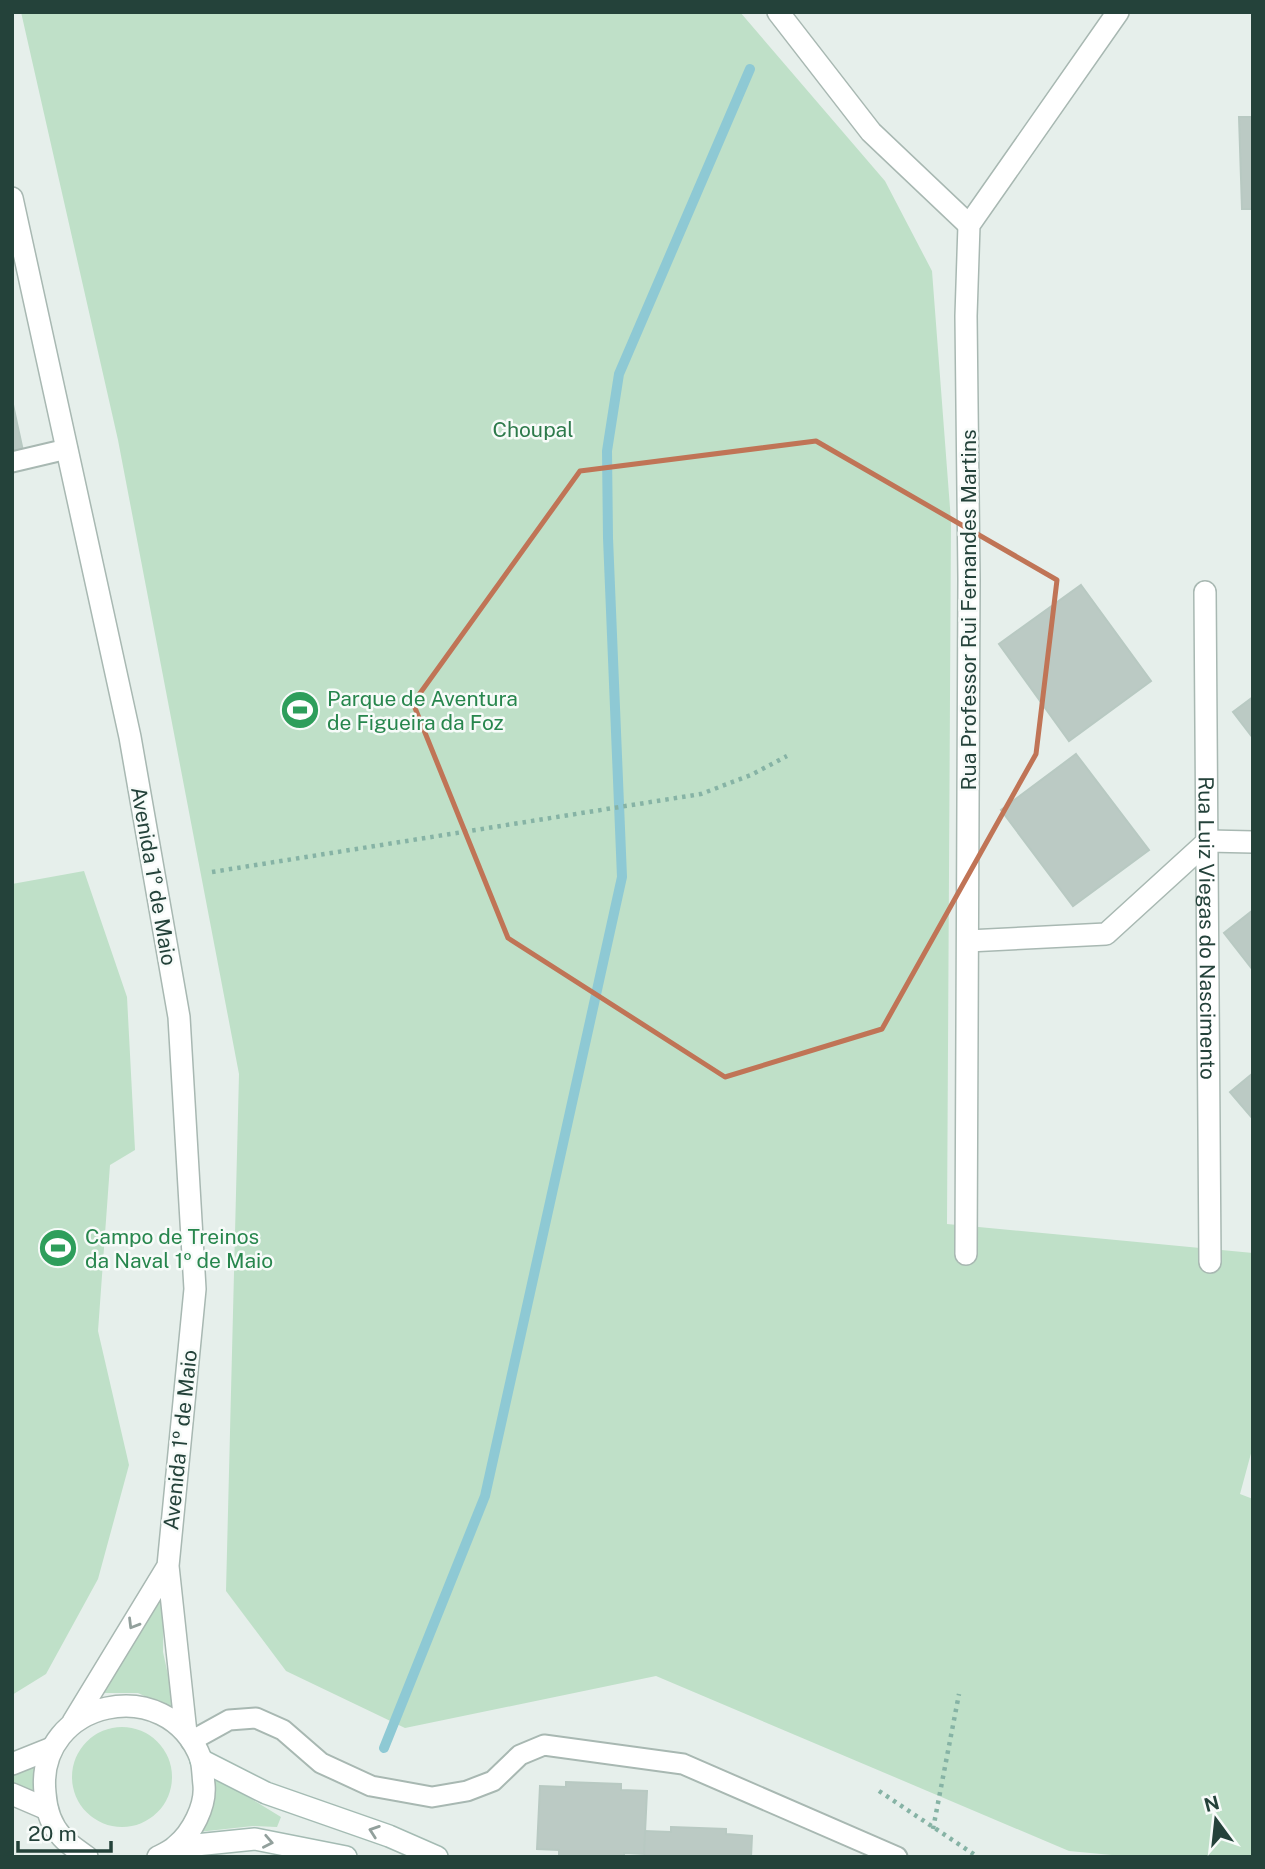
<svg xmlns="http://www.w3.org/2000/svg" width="1265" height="1869" font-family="'Public Sans',sans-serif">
<rect width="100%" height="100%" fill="#e6efeb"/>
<!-- green -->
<path fill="#bfe0c8" d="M21 12H740L885 181 932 271 951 521 947 1224 1253 1253V1446L1240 1494 1253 1499V1857H1133L1069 1851 656 1676 405 1728 286 1671 226 1591 239 1074 118 440Z
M84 871 127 997 135 1150 110 1165 98 1331 129 1465 98 1579 46 1674 12 1695V884Z
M164 1587 163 1652 176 1711 138 1693H101L116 1673Z
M72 1777a50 50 0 1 1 100 0a50 50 0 1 1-100 0Z
M40 1757 36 1796 12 1782V1773Z
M212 1775 281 1817 277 1827 253 1826 198 1832Z"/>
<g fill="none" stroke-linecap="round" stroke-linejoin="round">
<!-- stream -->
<path stroke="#8ec9d4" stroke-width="10" d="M384 1748 485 1496 622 877 608 538 607 451 619 374 750 69"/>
</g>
<!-- building -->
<path fill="#bbcac4" stroke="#b8c9c2" stroke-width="2" d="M1239 117H1253V209H1242Z
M12 400 23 451 12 453Z
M1081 585 1151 681 1069 741 999 644Z
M1253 697V738L1233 712Z
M1076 754 1149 850 1073 906 1001 810Z
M1253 910V970L1224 933Z
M1253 1073V1119L1230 1092Z
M566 1782 621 1784V1790L647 1791 644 1854 624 1853V1857H559V1850L537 1849 540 1786 566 1787Z
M671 1827 726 1829V1834L752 1836 751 1857H644L645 1831 671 1832Z"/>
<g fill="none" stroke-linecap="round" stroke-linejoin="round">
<!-- service casing -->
<g stroke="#a8b8b2" stroke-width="23">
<path id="service" d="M12 462 67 449
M191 1741 229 1720 256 1718 283 1730 321 1763 371 1786 432 1797 467 1791 493 1781 520 1755 544 1745 683 1764 897 1857"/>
</g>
<!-- minor casing -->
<g stroke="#a8b8b2" stroke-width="24">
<g id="minor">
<path d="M778 12 871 132 969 225"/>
<path id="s1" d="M1205 592 1210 1262"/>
<path d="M968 941 1106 934 1208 841 1253 842"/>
<path d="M966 1254 969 579 966 316 969 225 1118 12"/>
<path d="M12 1764 52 1748"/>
<path d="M12 1794 47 1809"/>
</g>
</g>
<!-- tertiary casing -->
<g stroke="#a8b8b2" stroke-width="24">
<path id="tertiary" d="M12 198 130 737 179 1017 195 1289 168 1566 186 1733
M73 1722 168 1566
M87 1857C79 1851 68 1844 62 1837 51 1825 46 1808 45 1793 35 1700 168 1671 201 1759 203 1767 203 1777 204 1785 206 1806 192 1833 176 1846 171 1851 164 1854 158 1857"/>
</g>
<!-- secondary casing -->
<g stroke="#a4bbb3" stroke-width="24">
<path id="secondary" d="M201 1760 266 1793 389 1836 437 1857
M176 1847 255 1839 346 1857"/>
</g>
<!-- path -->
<path stroke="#86b3a5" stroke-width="4.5" stroke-dasharray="3.5 5" stroke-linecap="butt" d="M212 872 701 794 751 775 787 756
M879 1791 978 1857
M933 1829 959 1694"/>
<!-- service -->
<use href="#service" stroke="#fff" stroke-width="19"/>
<!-- minor -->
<use href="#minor" stroke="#fff" stroke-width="21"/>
<!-- tertiary -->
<use href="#tertiary" stroke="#fff" stroke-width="21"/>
<!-- secondary -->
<use href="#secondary" stroke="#fff" stroke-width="21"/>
</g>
<!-- one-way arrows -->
<defs><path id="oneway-chevron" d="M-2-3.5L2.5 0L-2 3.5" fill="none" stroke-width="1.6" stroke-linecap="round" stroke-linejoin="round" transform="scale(1.75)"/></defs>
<g stroke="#92a09c">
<use href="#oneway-chevron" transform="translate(133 1624) rotate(121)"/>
<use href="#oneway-chevron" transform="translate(374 1831) rotate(-161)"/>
<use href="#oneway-chevron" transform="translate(268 1842) rotate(11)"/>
</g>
<!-- marked area -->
<path fill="none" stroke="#c07456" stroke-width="5" stroke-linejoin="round" d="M816 441 1057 580 1036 754 882 1029 725 1077 508 938 413 703 580 471Z"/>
<!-- icons -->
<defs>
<g id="stadium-disc" transform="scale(2.0125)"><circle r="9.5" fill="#2e9e5b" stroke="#f7fbf9"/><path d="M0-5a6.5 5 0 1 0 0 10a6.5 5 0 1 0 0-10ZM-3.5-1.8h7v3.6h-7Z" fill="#fff"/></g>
</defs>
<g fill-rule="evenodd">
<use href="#stadium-disc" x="300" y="710"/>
<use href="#stadium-disc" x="58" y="1248"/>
</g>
<g text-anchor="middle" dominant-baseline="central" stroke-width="5" stroke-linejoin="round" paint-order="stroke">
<!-- park labels -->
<g font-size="21" fill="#2d7a4b" stroke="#f7fbf9">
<text x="533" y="429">Choupal</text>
</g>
<!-- street labels -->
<g font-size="21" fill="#24423a" stroke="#f7fbf9">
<text transform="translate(968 610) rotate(-90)">Rua Professor Rui Fernandes Martins</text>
<text transform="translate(154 876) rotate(80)">Avenida 1º de Maio</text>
<text stroke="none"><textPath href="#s1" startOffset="336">Rua Luiz Viegas do Nascimento</textPath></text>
<text transform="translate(180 1440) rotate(-84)">Avenida 1º de Maio</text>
</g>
<!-- leisure labels -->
<g font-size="21" fill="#27864d" stroke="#f7fbf9" text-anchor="start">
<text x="327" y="698">Parque de Aventura<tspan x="327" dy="24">de Figueira da Foz</tspan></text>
<text x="85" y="1236">Campo de Treinos<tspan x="85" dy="24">da Naval 1º de Maio</tspan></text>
</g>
</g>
<!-- border -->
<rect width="1265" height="1869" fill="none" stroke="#24423a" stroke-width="28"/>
<!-- north arrow -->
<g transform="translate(1216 1820) rotate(345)" stroke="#f7fbf9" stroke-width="5" paint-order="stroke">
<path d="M0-5L12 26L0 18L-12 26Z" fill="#24423a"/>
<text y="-10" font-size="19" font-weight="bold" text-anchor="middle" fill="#24423a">N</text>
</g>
<!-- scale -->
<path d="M18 1841v10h93v-10" fill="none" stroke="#24423a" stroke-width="3.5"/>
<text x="28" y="1841" font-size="21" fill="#24423a" stroke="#f7fbf9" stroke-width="5" paint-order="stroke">20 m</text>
</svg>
